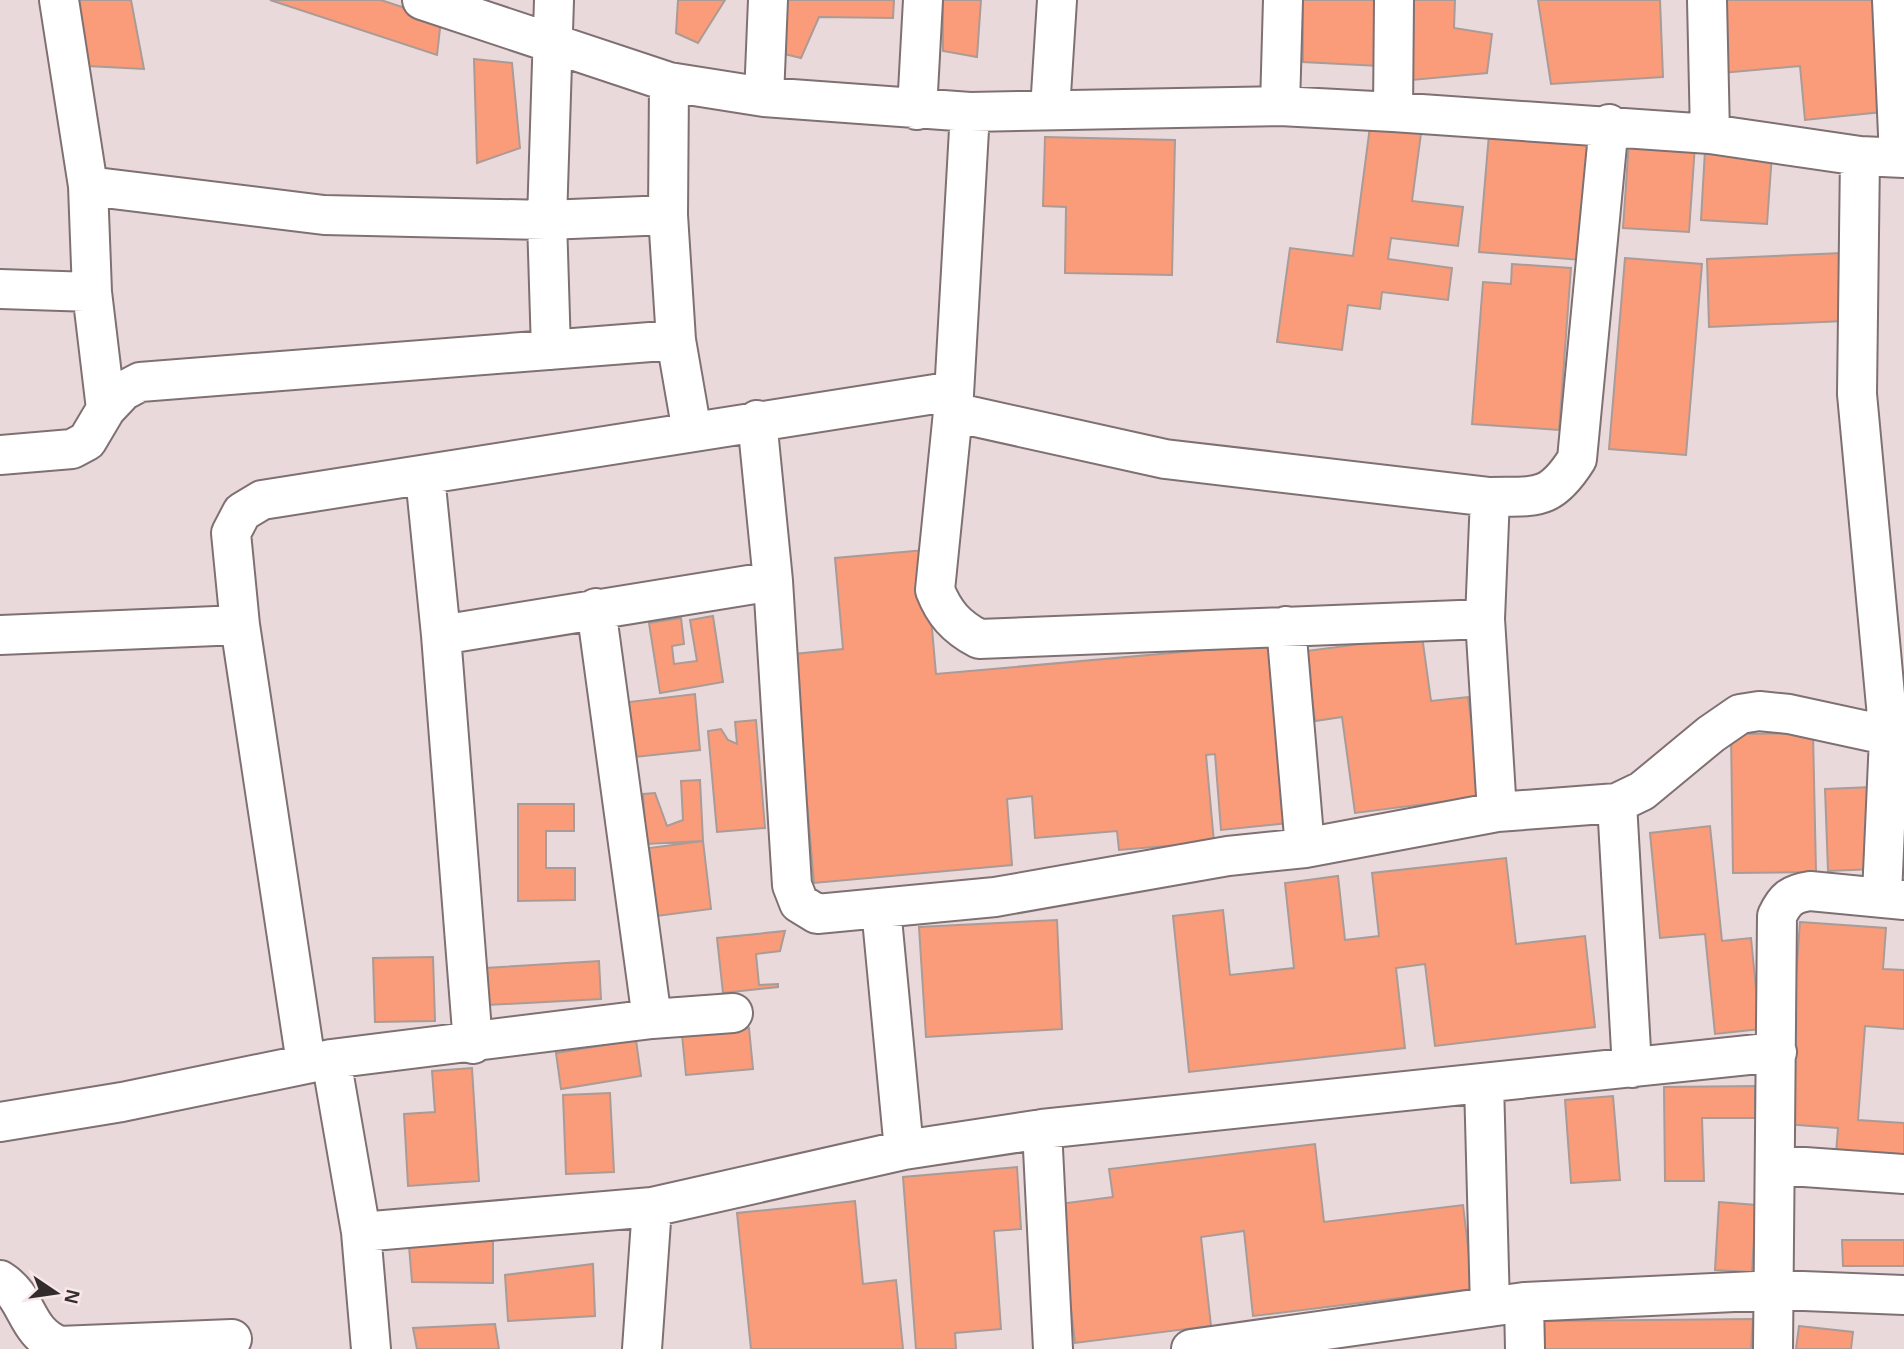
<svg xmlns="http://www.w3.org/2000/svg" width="1904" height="1349" font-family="Arial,sans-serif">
<rect width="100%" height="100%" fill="#ead9db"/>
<!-- building -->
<path fill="#fa9c7a" stroke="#aa9b96" stroke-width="2" d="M77 0H131L144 69 87 66Z
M270 0H381L441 20 437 55Z
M678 0H725L698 43 676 33Z
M787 0H894L893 18 819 17 801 58 784 54Z
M943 0H981L977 57 943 51Z
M1303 0H1374L1379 66 1303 62Z
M1412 0H1455L1454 28 1492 34 1487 73 1412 80Z
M1538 0H1660L1663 77 1551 84Z
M1716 0H1872L1882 112 1805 120 1800 66 1722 73Z
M474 59 512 63 520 148 477 163Z
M1371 119 1422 126 1412 201 1463 207 1458 246 1391 238 1388 259 1452 268 1448 300 1382 292 1380 309 1348 305 1342 350 1277 342 1290 248 1353 256Z
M1489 134 1591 142 1582 260 1479 252Z
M1045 137 1175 140 1172 275 1065 273 1066 207 1043 206Z
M1629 141 1695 145 1689 232 1623 228Z
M1705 150 1772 154 1767 224 1701 220Z
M1842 253 1844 321 1709 327 1707 259Z
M1625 258 1702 264 1686 455 1609 449Z
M1512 264 1571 268 1559 430 1472 424 1483 282 1511 284Z
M925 550 936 674 1273 644 1288 823 1221 830 1215 754 1206 755 1214 842 1119 850 1117 831 1035 838 1032 796 1007 799 1012 865 814 883 794 654 843 649 835 558Z
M713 616 723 682 660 693 649 623 681 618 684 644 672 646 674 664 697 661 690 620Z
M1422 636 1431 701 1468 697 1481 797 1355 813 1342 717 1315 721 1306 651Z
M695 694 700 750 635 757 629 702Z
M756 720 765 828 717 832 708 731 721 729 728 740 737 744 735 722Z
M1813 733 1816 872 1733 873 1731 734Z
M700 780 703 841 646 844 643 794 655 793 667 826 683 820 681 781Z
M1872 787 1875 869 1828 871 1825 789Z
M518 804H574V831H546V868H575V900L518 901Z
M1710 826 1722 941 1751 938 1760 1029 1715 1034 1705 934 1660 938 1650 833Z
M703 841 711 909 657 916 649 848Z
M1506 858 1516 944 1585 936 1595 1027 1435 1046 1425 964 1396 968 1405 1048 1189 1072 1173 916 1223 910 1230 975 1294 968 1285 883 1338 876 1345 940 1379 936 1372 873Z
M1057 920 1062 1029 926 1037 919 927Z
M1800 922 1886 928 1883 969 1904 970V1029L1865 1026 1858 1120 1904 1123V1171L1835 1166 1838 1128 1785 1124Z
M785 931 780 951 756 954 759 985 778 984V987L723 993 717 938Z
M433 957 435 1021 375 1022 373 958Z
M599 961 601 999 487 1005 485 968Z
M749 1028 753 1069 686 1075 682 1035Z
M636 1040 641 1076 561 1089 556 1053Z
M472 1068 479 1181 408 1186 404 1114 435 1112 432 1071Z
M1755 1086V1118H1702L1704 1181H1665L1664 1087Z
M610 1093 614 1172 566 1174 563 1095Z
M1613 1096 1620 1180 1571 1183 1565 1100Z
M1315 1144 1324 1222 1463 1205 1473 1289 1253 1316 1244 1231 1201 1237 1211 1326 1075 1343 1059 1204 1113 1197 1109 1169Z
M1017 1167 1021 1229 994 1231 1001 1329 955 1333 956 1349H916L903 1177Z
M855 1201 863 1284 896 1280 903 1349H751L737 1213Z
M1719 1202 1756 1205 1752 1272 1715 1270Z
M493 1240V1283L412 1282 409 1246Z
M1842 1240H1904V1266H1843Z
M593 1264 595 1316 508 1321 505 1275Z
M1753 1319 1751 1349H1542V1321Z
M495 1324 499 1349H417L413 1328Z
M1799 1326 1853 1332 1851 1349H1796Z"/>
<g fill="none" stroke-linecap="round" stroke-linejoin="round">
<!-- street casing -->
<g stroke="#7f7072" stroke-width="42">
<path id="street" d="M59 0 88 186 92 292 106 409
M422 0 669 82 764 97 970 112 1280 106 1393 112 1710 134 1860 156 1904 158
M1707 0 1710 134
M1892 0 1899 157
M669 82 668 215 676 340 692 432
M764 97 768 0
M1280 106 1283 0
M917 110 923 0
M1050 110 1057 0
M970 112 953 412 1165 459 1490 497C1536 496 1550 502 1577 459L1609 124
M1393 112 1394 0
M1860 156 1857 394 1889 738 1882 895
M88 186 324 215 547 220 668 215
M0 289 92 292
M551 350 547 220 554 0
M953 412 935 590C944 613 956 627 979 639L1485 619 1497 812
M757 420 773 581 792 885 799 903 817 914 995 897 1228 856 1305 848 1497 812 1617 803 1642 791 1711 734 1740 714 1759 711 1789 714 1904 739
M0 455 72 449 87 441 106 409 123 391 140 382 676 340
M425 476 441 635 473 1044
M596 608 652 1019
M1485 619 1490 497
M1286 626 1305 848
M0 635 240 625
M441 635 773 581
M1617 803 1632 1068
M881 908 904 1150
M331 1059 361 1232 371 1349
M306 1063 240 625 231 533 242 512 262 500 954 391
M1484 1083 1490 1307
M0 1122 122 1102 331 1059 652 1019 733 1013
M1042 1129 1053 1349
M1776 1165 1904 1174
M361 1232 652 1207 904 1150 1042 1129 1777 1052
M0 1280C30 1299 23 1330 59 1346L232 1339
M1524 1302 1525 1349
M642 1349 652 1207
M1191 1349 1524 1302 1776 1290 1904 1295
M1773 1349 1777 916C1785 899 1791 894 1810 891L1904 900"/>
</g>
<!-- street -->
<use href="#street" stroke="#fff" stroke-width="38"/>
</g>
<!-- north arrow -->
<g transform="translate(56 1293) rotate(103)" stroke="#f8e6e8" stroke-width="5" paint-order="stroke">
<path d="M0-5L12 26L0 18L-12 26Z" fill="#322c2c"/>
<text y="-10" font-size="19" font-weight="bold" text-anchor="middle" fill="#322c2c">N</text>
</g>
</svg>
